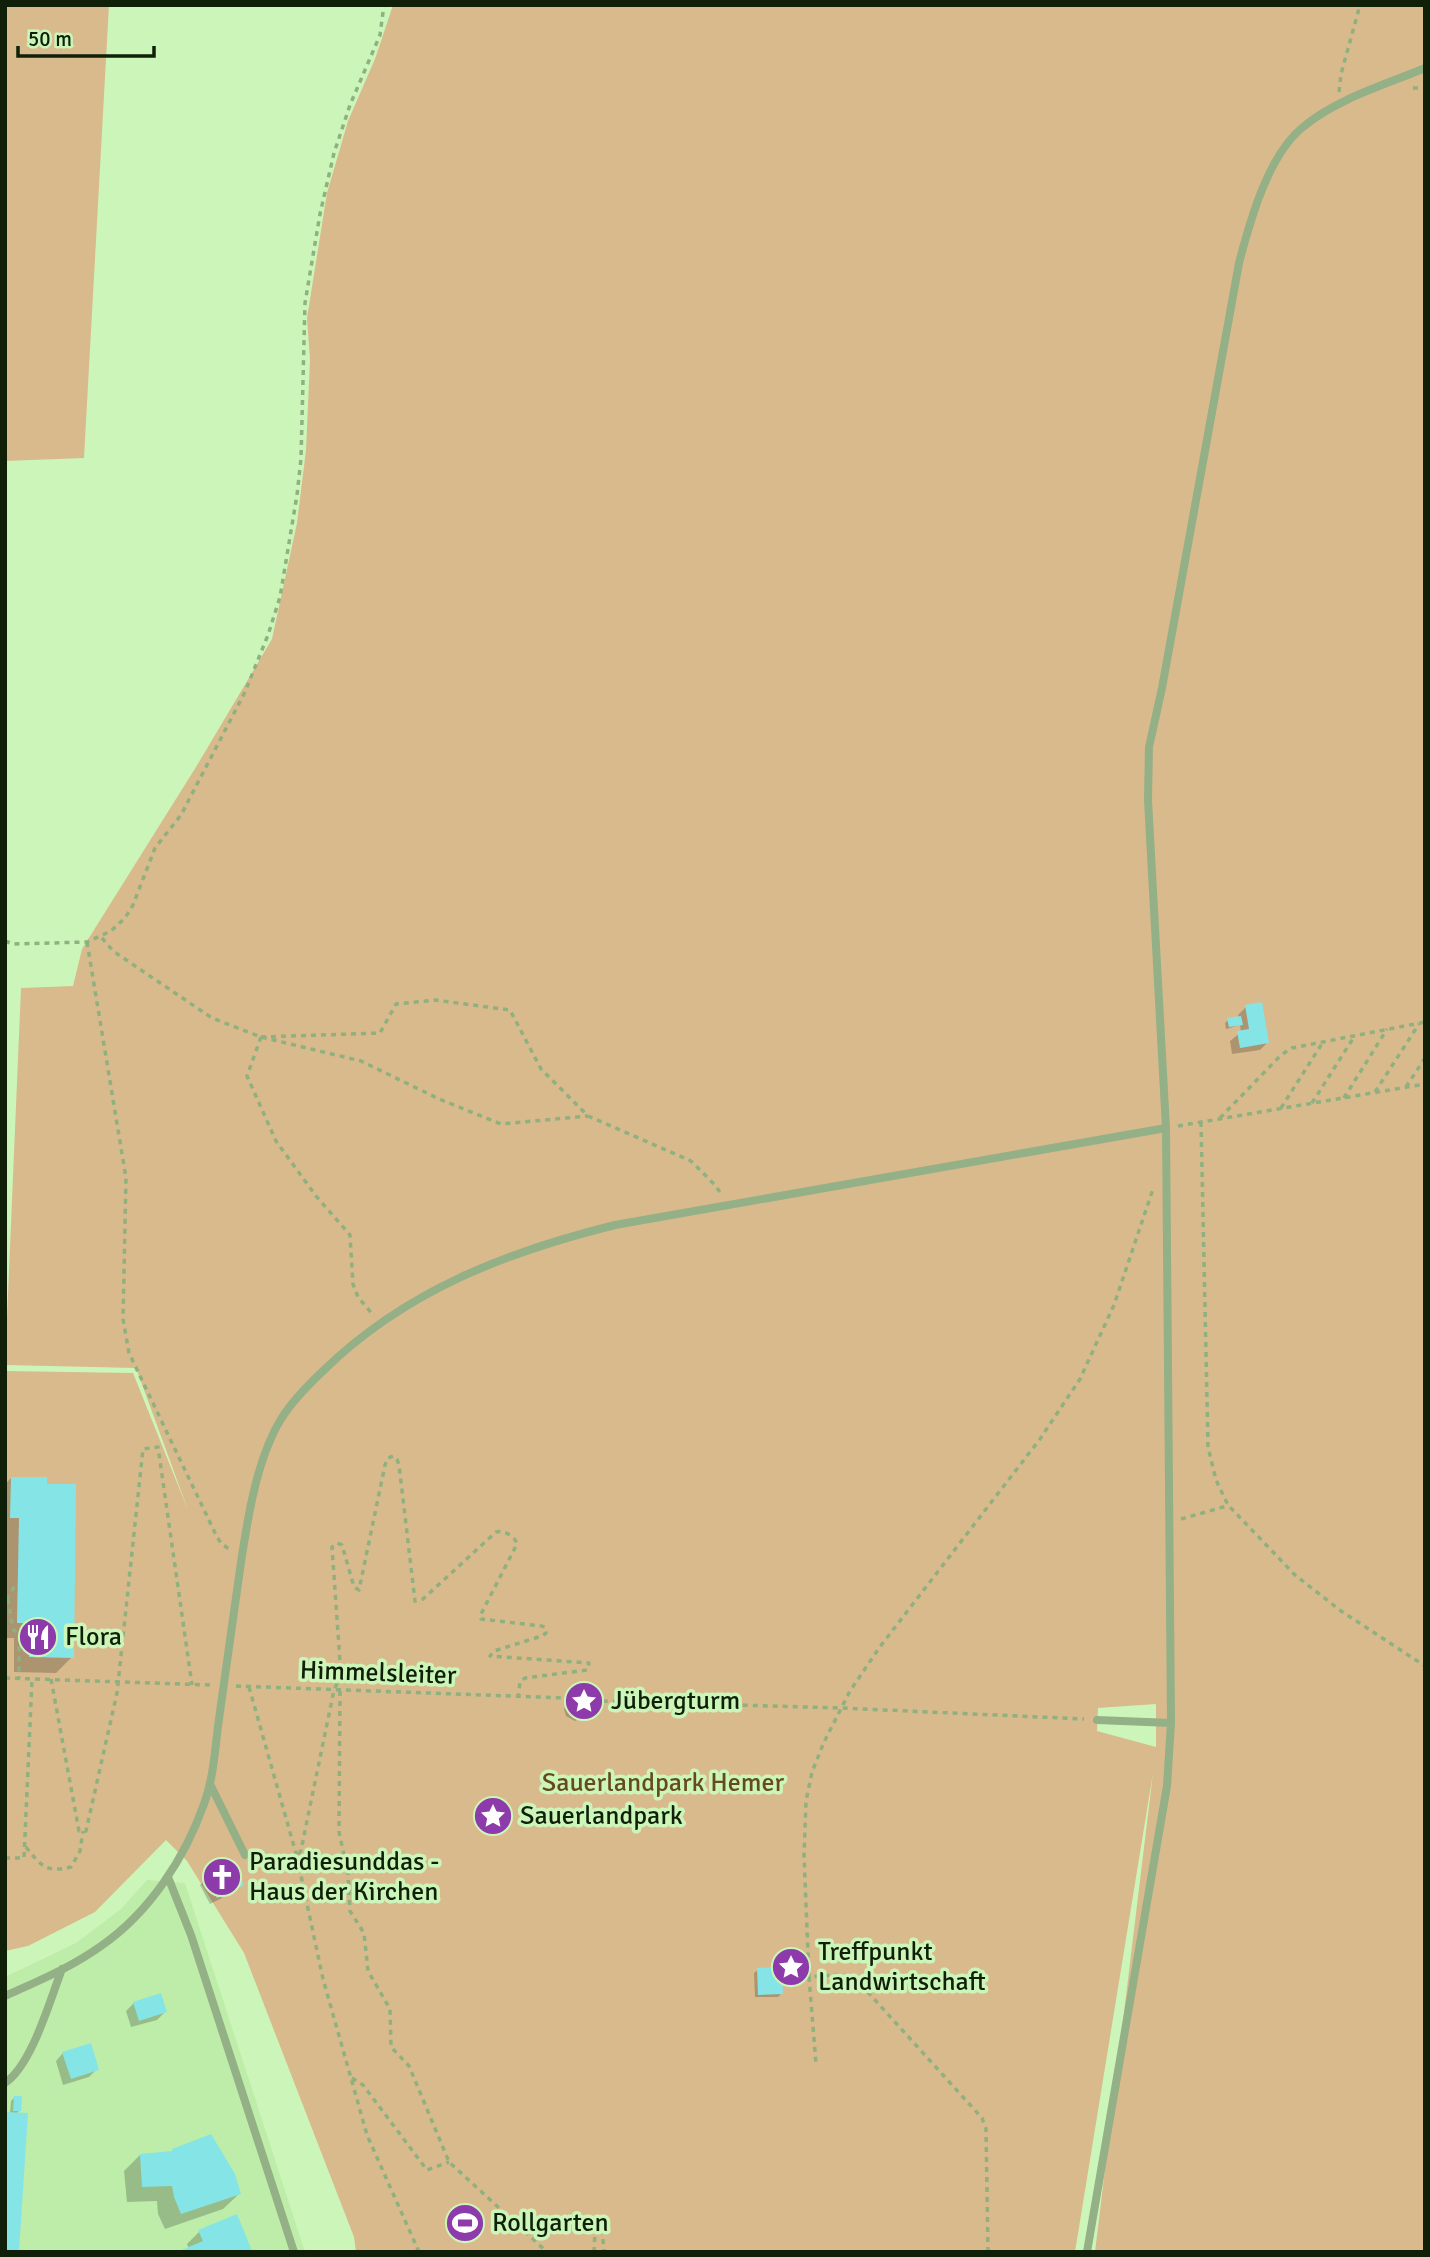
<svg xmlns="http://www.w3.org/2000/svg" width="1430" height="2257" font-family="Signika,sans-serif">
<rect width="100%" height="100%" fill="#ccf6b9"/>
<!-- built -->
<path fill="#beeca9" d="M147 1880 185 1883 305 2252H5V1977L76 1943 121 1909Z"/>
<!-- green -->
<path fill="#d9ba8d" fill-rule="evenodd" d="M5 5H109L84 458 5 461Z
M393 5H1425V2252H1095L1153 1773 1075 2252H356L354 2237 244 1953 187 1861 166 1840 95 1912 28 1946 5 1951V1371L133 1373 188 1510 136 1368 5 1365 21 988 73 986 82 949 196 767 272 639 297 523 306 450 310 360 307 318 327 193 348 121 375 59ZM1156 1704V1747L1097 1731 1098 1708Z"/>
<!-- shadow -->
<path fill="#0003" d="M1246 1007 1268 1042 1260 1050 1232 1054 1230 1041 1241 1032 1240 1025 1226 1029 1225 1023 1228 1020 1239 1018 1238 1015Z
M11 1478 72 1657 56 1673 14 1672V1638H5V1484Z
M586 1691 592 1694 595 1701 593 1708 585 1716 575 1721 566 1716 564 1709 570 1700 578 1692Z
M209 1865 225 1869 242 1884 234 1892 210 1904 200 1885 210 1876 206 1869Z
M758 1970 781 1994 778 1997H755L754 1973Z
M134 2003 165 2012 157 2020 131 2027 126 2011Z
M63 2053 97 2069 89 2077 63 2085 56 2061Z
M14 2098 19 2111 16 2114H10L11 2101Z
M173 2150 239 2194 223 2209 165 2229 158 2214 157 2201 127 2202 124 2171 140 2155 170 2153Z
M199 2232 250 2250 182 2252 189 2249 187 2244Z"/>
<!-- building -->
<path fill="#85e5e6" d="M1262 1002 1269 1043 1240 1048 1237 1031 1249 1029 1245 1005Z
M1241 1016 1243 1025 1229 1027 1227 1018Z
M11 1477H47V1484H76L74 1658 29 1657 30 1623H17L19 1518H10Z
M571 1701a13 13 0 1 1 26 0a13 13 0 1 1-26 0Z
M222 1857 226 1867 233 1863 244 1885 217 1898 207 1876 213 1873 208 1864Z
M782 1967 783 1994 758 1995 757 1968Z
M161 1993 167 2012 139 2021 133 2002Z
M91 2043 99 2070 71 2079 62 2052Z
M14 2096H22L21 2111H13Z
M5 2112 28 2113 19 2252H5Z
M211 2134 235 2174 241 2194 181 2214 174 2197 172 2186 142 2187 140 2154 172 2151V2149Z
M237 2214 252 2251 177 2252 203 2241 198 2230Z"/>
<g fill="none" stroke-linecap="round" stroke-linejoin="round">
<!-- path -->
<path stroke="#8fb07f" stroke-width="3.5" stroke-dasharray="5 5" stroke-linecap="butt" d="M1413 88H1425
M1339 92 1341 74 1360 5
M102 938 113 951 212 1018 261 1037 361 1061 439 1099 501 1124 588 1116
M5 941 13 944 87 942 111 931 125 918 133 905 155 848 181 815 245 692 268 635 280 597 297 495 301 459 305 303 320 214 334 153 350 105 380 35 384 5
M87 942 126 1178 123 1319 129 1353 217 1537 221 1543 230 1550
M261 1037 380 1033 396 1004 435 1000 510 1010 541 1069 588 1116 691 1161 714 1184 722 1195
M261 1037 247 1076 276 1141 316 1196 350 1235 353 1284 358 1297 374 1316
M1406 1087 1425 1058
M1375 1092 1419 1024
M1344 1098 1387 1029
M1312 1103 1354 1037
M1281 1108 1323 1042
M1220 1118 1281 1055 1292 1048 1425 1022
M1201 1122 1208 1447 1216 1480 1228 1505 1295 1575 1341 1611 1425 1666
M1178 1126 1425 1084
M1181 1519 1227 1506
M5 1597H8L16 1584
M8 1599 13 1629 19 1636V1678
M19 1636H29
M5 1678 210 1685
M51 1679 79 1831H86L117 1693 143 1449 158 1447 192 1685
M236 1686 566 1698C577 1681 594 1680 600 1701L840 1708 1084 1719
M249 1687 297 1857 301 1850 334 1690 341 1676 332 1547 337 1543 342 1545 354 1587 359 1590 385 1465 388 1458 393 1456 397 1459 399 1465 415 1601 423 1599 496 1532C504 1530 515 1536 517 1544L480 1616 481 1619 541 1626 545 1627 546 1633 542 1636 494 1651 490 1656 589 1663 587 1670 525 1678 520 1682 518 1698
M340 1691 339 1832 348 1873 350 1911 364 1933 368 1971 390 2009 391 2047 409 2066 449 2162 547 2252
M26 1847C41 1866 46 1873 71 1867L80 1851 83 1831
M297 1857 323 1979 367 2135 419 2252
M5 1858H24L32 1680
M809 1977 816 2064
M352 2078 363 2085 427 2170 449 2162
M594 2252 595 2232 598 2227 602 2230 604 2252
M988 2252 986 2129 982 2118 856 1979 844 1974 809 1977 804 1856 806 1801 812 1772 824 1742 850 1691 879 1648 1040 1439 1080 1379 1114 1305 1153 1189"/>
<!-- service -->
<path stroke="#93b086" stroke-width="8" d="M1097 1720 1171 1723
M210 1784 245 1855
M168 1877 191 1935 294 2252
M5 1996C38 1981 72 1967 101 1946 149 1913 185 1858 204 1804 214 1777 215 1747 219 1719 226 1669 233 1619 240 1569 247 1522 256 1460 281 1419 293 1400 308 1385 324 1370 405 1291 506 1252 615 1225L1166 1128
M5 2083C32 2065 50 2000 62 1969
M1087 2252 1167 1786 1171 1723 1166 1128 1148 800 1149 747 1162 688 1239 263C1250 221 1268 155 1303 127 1336 99 1385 85 1425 68"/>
</g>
<!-- icons -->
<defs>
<g id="restaurant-disc" transform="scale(2.0125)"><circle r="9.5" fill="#8d3baa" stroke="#ccf6b9"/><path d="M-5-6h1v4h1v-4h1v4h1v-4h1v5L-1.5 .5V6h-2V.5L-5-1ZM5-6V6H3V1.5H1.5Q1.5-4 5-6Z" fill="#fff"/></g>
<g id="sight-disc" transform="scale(2.0125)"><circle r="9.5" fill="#8d3baa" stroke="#ccf6b9"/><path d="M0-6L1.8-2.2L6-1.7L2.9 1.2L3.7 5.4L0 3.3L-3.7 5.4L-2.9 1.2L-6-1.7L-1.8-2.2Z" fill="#fff"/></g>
<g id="church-disc" transform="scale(2.0125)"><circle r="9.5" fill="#8d3baa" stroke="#ccf6b9"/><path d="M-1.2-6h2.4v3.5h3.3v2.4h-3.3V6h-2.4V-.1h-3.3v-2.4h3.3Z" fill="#fff"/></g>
<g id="stadium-disc" transform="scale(2.0125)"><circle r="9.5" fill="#8d3baa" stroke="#ccf6b9"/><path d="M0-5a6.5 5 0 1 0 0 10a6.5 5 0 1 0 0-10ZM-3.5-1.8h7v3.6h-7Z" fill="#fff"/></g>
</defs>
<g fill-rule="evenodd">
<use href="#restaurant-disc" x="38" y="1637"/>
<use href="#sight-disc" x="584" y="1701"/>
<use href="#sight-disc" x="493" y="1816"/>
<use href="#church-disc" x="222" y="1877"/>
<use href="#sight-disc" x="791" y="1967"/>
<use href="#stadium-disc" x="465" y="2223"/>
</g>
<g text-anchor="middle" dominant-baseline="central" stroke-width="7" stroke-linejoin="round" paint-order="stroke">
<!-- poi labels -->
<g font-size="26" fill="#101f08" stroke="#ccf6b9" text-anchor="start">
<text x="65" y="1637">Flora</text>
<text x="611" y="1701">Jübergturm</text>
<text x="520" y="1816">Sauerlandpark</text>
<text x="249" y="1862">Paradiesunddas -<tspan x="249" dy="30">Haus der Kirchen</tspan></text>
<text x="818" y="1952">Treffpunkt<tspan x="818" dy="30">Landwirtschaft</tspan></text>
<text x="492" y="2223">Rollgarten</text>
</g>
<!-- street labels -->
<g font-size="26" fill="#101f08" stroke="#ccf6b9">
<text transform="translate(378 1673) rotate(2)">Himmelsleiter</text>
</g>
<!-- park labels -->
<g font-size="26" fill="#664a1e" stroke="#ccf6b9">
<text x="663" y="1783">Sauerlandpark Hemer</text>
</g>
</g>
<!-- border -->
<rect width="1430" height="2257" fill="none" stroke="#101f08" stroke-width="14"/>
<!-- scale -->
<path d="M18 46v10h136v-10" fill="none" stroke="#101f08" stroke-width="3.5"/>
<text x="28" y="46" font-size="21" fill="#101f08" stroke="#ccf6b9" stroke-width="5" paint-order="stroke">50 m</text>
</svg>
